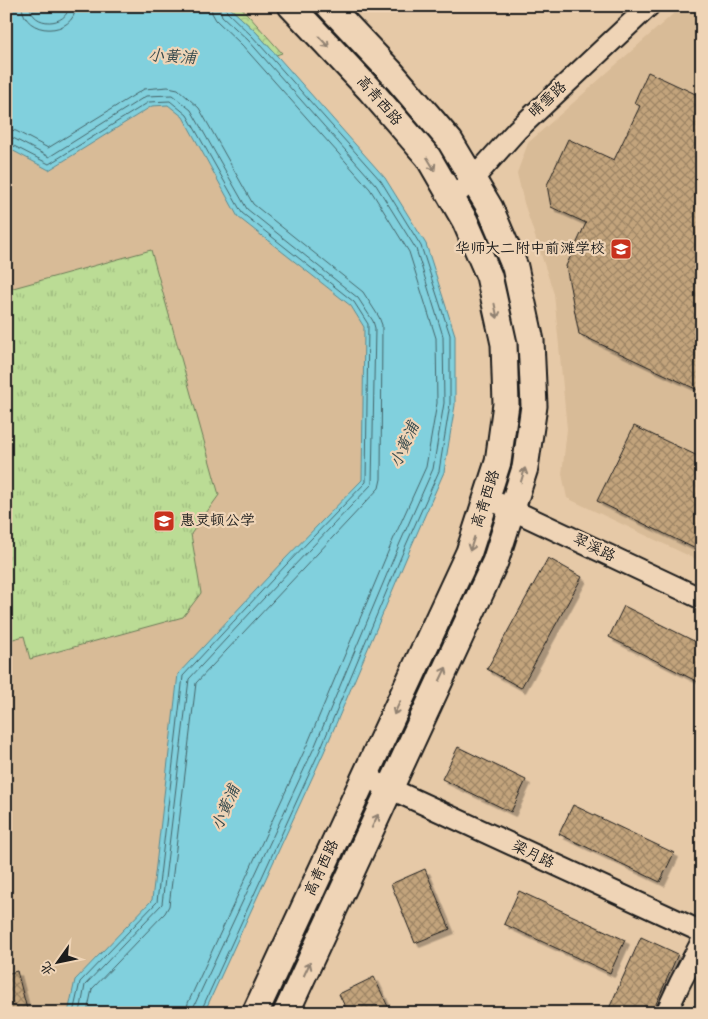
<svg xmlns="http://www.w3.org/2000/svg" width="708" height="1019" font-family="Kalam,'LXGW WenKai TC',sans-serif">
<defs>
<pattern id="grass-tufts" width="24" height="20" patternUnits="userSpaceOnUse" patternTransform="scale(1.25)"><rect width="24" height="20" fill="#bbdc95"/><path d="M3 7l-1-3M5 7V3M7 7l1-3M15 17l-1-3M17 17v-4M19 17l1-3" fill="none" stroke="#a0bc80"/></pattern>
<pattern id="forest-crowns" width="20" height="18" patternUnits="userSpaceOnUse" patternTransform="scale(1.25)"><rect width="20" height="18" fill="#bbdc95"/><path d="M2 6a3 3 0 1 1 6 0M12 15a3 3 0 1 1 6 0" fill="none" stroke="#a0bc80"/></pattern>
<pattern id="building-cross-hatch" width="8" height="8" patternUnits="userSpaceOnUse" patternTransform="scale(1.25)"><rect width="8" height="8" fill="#c3a47c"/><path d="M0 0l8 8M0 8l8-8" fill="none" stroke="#9e8565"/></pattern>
<filter id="shadow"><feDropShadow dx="4.5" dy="4.5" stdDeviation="0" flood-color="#0004"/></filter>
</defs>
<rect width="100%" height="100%" fill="#e6c9a7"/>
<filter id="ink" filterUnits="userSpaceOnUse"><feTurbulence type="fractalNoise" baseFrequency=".02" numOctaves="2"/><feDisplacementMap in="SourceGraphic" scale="10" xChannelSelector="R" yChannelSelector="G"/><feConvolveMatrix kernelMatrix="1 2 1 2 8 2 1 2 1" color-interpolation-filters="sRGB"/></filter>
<g filter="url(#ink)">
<!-- built -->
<path fill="#d8bb97" d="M682 6H702V562L567 498 562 474 567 429 554 294 524 203 517 173 528 143Z
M168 105 183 117 238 217 351 306 364 327 362 480 282 562 178 674 152 900 75 980 68 1013H6V147L49 170 152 106Z"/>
<!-- grass -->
<path fill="url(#grass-tufts)" stroke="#6c7c58" d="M151 250 219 495 191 534 201 593 183 617 30 659 24 636 6 641V290Z"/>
<!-- forest -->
<path fill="url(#forest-crowns)" stroke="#6c7c58" d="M228 6H240L282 53 276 55 256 32Z"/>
<!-- water -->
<path fill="#81d0dd" stroke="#598890" d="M6 6H36L48 11 66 6H228L256 32 385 178 426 244 455 335V405L444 472 411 547 324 752 204 1013H68L75 980 152 900 178 674 282 562 362 480 364 327 351 306 238 217 183 117 168 105 152 106 49 170 6 147Z"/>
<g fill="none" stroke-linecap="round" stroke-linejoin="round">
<!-- shore -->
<path stroke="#446469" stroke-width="1" d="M22 6C23 37 75 37 76 6
M30 6C31 28 68 27 69 6
M6 129 16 131 48 148 144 89 168 87 178 89 199 108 253 204 363 292 379 317 382 325 381 479 379 488 196 683 169 906 165 913 92 989 87 1013
M6 137 13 138 49 157 146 96 172 95 191 110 247 209 358 298 373 321 375 328 372 484 290 570 189 679 162 904 85 985 80 1013
M6 143 10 144 49 164 149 102 170 101 187 115 242 213 354 302 368 324 366 482 286 565 183 676 157 902 80 982 73 1013
M186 1013 188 1003 307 745 393 540 426 467 437 403 436 338 409 252 370 189 242 45 216 20 212 13 211 6
M193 1013 194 1006 314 748 400 543 433 469 444 403 443 336 416 249 376 185 248 40 222 16 219 6
M200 1013 320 750 406 545 439 471 450 404V335L421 246 381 181 252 36 227 12 225 6"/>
</g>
<!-- building -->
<path fill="url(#building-cross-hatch)" stroke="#1c1c1c" filter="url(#shadow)" d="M648 72 702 97V392L579 334 566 266 586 223 551 207 547 185 568 139 614 160 640 106 634 103Z
M634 426 702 458V552L597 501Z
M548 558 582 577 521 688 487 669Z
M624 606 702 645V684L609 637Z
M458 747 526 780 511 812 442 779Z
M573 805 674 853 660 882 559 834Z
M425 869 450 929 415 943 391 884Z
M519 891 625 940 610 973 504 924Z
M641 937 678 954 652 1013H607Z
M17 971 28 1013H6V974Z
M374 977 391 1013H348L339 994Z"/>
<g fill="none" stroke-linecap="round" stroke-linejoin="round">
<!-- minor casing -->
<g stroke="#1c1c1c" stroke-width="24">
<path id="minor" d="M452 198 473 179 517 130 649 6
M487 498 702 599
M365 777 702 932
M666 1013 680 983 702 941"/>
</g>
<!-- tertiary casing -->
<g stroke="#1c1c1c" stroke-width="29">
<path id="tertiary" d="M255 1013 469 552 498 462 506 404 504 344 489 276 465 221 428 157 370 90 291 6
M286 1013 495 562 525 468 534 406 531 341 515 267 490 208 450 141 391 72 329 6"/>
</g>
<!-- minor -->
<use href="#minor" stroke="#efd4b6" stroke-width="20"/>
<!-- tertiary -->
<use href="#tertiary" stroke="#efd4b6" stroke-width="25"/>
</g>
<!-- one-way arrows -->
<defs><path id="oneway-shaft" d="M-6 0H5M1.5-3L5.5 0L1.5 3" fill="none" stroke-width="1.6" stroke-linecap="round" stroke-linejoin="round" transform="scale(1.25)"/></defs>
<g stroke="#908171">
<use href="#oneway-shaft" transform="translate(324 42) rotate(47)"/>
<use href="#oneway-shaft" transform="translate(431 164) rotate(59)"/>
<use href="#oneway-shaft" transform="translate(496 311) rotate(78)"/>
<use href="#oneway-shaft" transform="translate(523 475) rotate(-73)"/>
<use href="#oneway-shaft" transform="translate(472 544) rotate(108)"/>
<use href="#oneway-shaft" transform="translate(443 674) rotate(-65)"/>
<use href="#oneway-shaft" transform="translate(397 708) rotate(115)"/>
<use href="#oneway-shaft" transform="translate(375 821) rotate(-65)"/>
<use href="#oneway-shaft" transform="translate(307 969) rotate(-65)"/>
</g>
</g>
<!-- icons -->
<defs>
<g id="school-square" transform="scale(1.125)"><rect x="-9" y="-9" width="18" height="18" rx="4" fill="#c8321e" stroke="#efd4b6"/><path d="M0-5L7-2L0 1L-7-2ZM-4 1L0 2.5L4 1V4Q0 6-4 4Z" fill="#fff"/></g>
</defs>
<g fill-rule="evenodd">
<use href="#school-square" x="621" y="249"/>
<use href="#school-square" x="164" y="521"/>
</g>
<g text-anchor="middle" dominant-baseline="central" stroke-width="4.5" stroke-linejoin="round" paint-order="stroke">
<!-- street labels -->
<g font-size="15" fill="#1c1c1c" stroke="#efd4b6">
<text transform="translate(548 100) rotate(-43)">晴雪路</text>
<text transform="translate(379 101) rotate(49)">高青西路</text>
<text transform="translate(486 499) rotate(-72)">高青西路</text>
<text transform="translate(594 548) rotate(26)">翠溪路</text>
<text transform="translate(533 855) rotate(25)">梁月路</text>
<text transform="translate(322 868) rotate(-65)">高青西路</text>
</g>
<!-- poi labels -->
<g font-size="15" fill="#1c1c1c" stroke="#efd4b6" text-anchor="end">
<text x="605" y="249">华师大二附中前滩学校</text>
<text x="180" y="521" text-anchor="start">惠灵顿公学</text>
</g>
<!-- water labels -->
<g font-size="16" font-style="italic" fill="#35494c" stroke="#efd4b6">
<text transform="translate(172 57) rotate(3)">小黄浦</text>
<text transform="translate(405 445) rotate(-66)">小黄浦</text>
<text transform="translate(226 808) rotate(-67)">小黄浦</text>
</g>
</g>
<!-- margin -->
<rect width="708" height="1019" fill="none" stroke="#efd4b6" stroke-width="25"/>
<rect x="12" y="12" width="683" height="994" fill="none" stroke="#1c1c1c" stroke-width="2" filter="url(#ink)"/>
<!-- north arrow -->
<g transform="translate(58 962) rotate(237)" stroke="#efd4b6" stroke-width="4" paint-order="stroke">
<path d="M0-4L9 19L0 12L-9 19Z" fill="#1c1c1c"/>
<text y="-8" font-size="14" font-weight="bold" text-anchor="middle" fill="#1c1c1c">北</text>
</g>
</svg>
